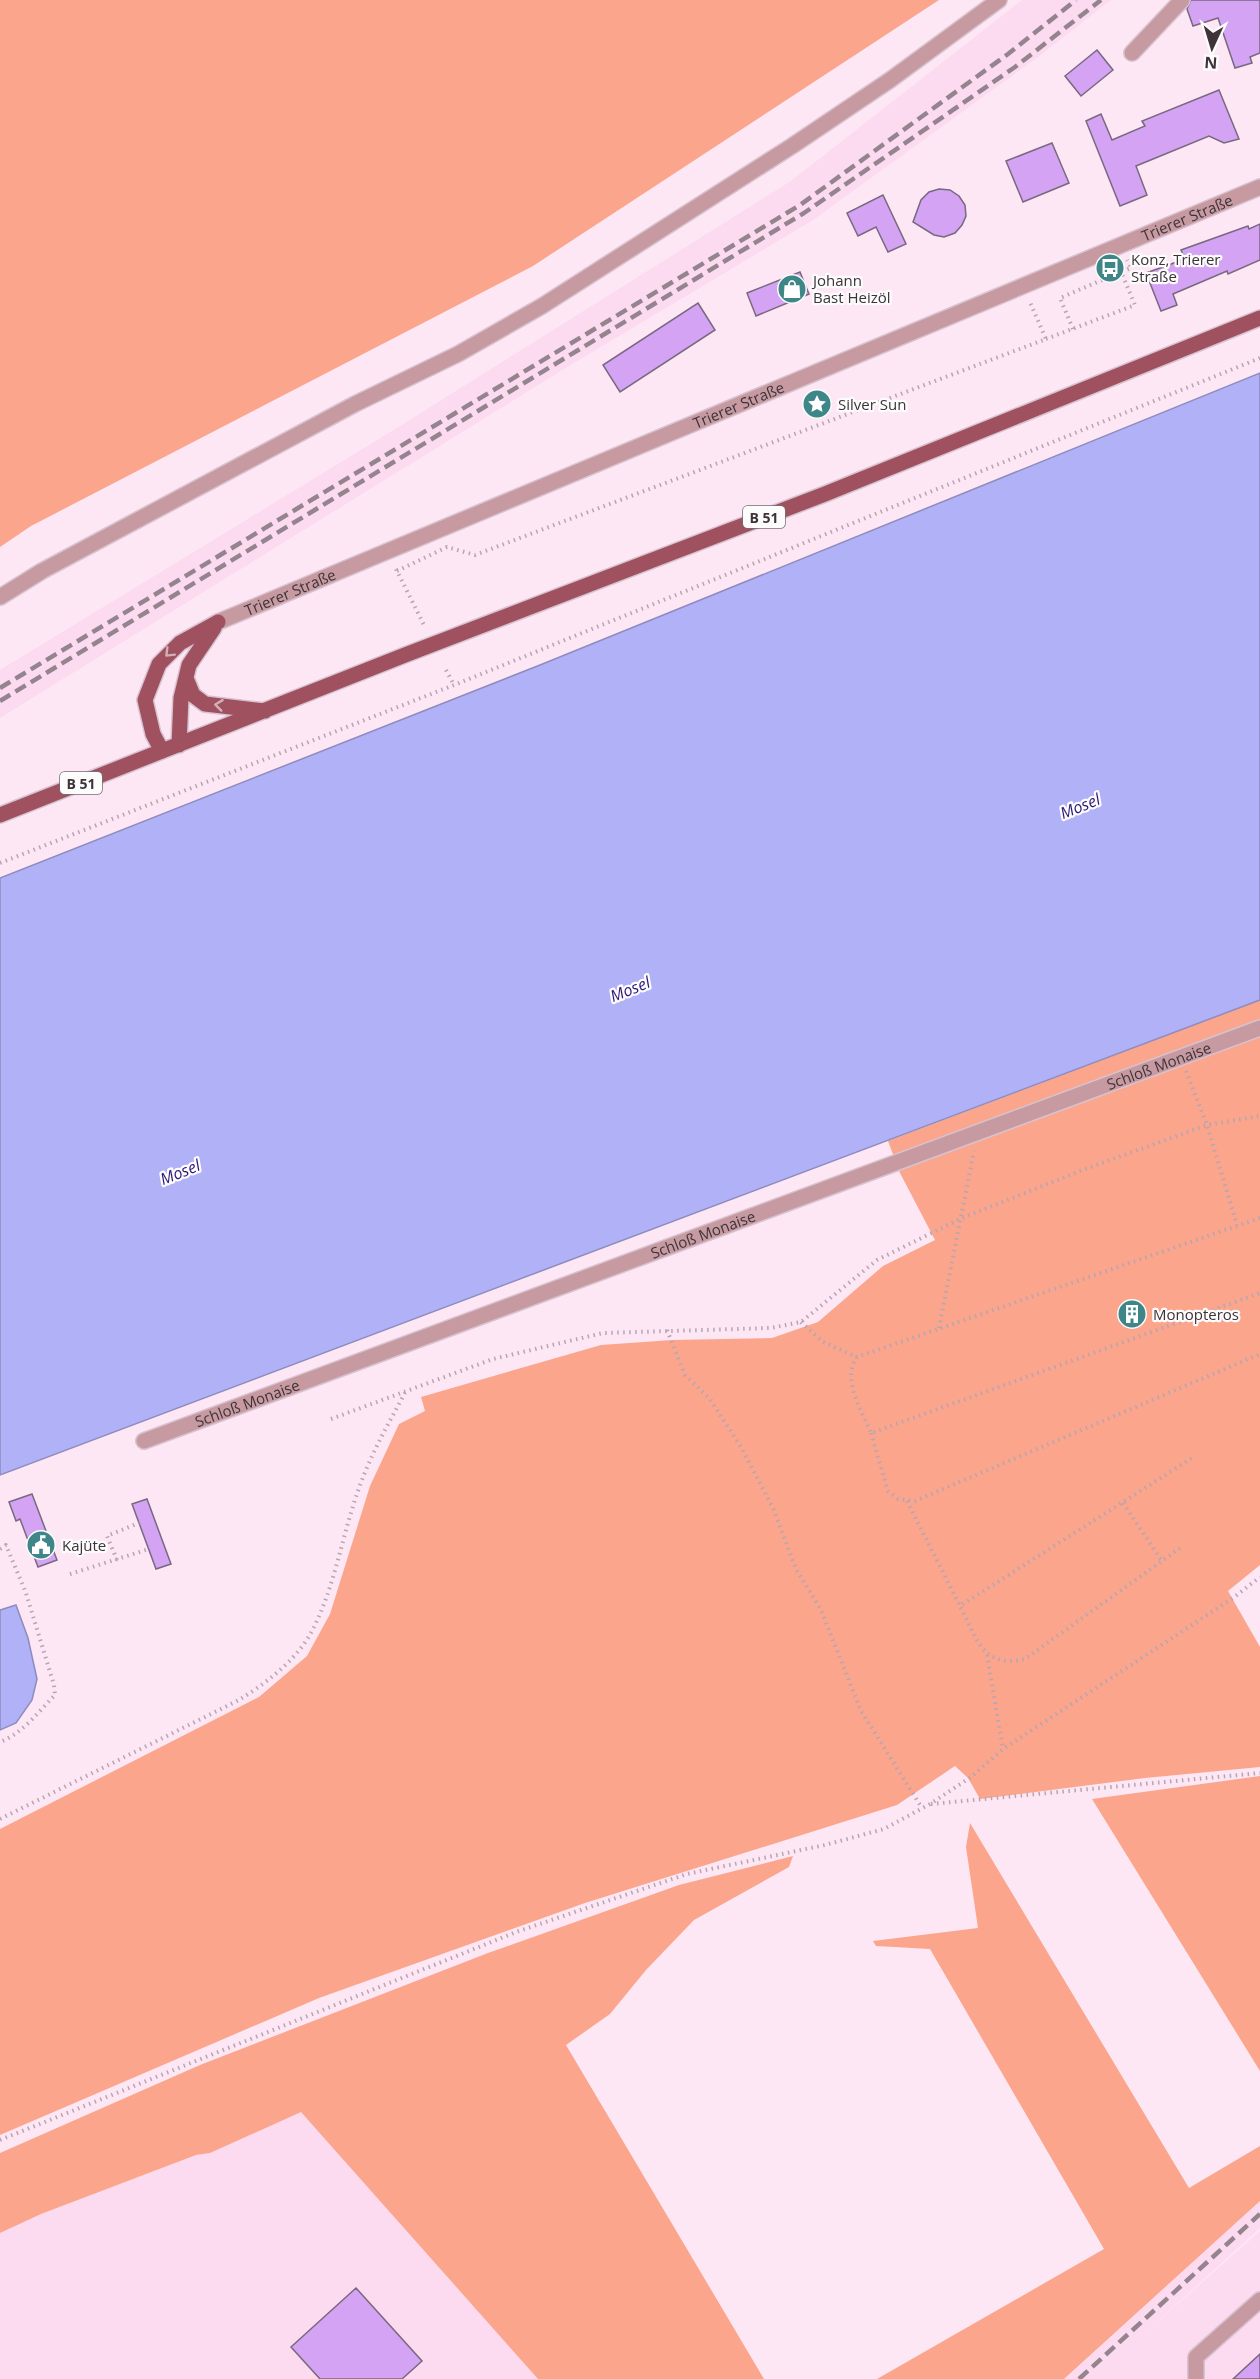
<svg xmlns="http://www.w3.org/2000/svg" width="1260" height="2379" font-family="'Open Sans',sans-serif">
<rect width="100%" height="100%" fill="#fde7f5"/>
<!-- built -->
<path fill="#fcdaef" d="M1022 0H1111L1038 57 813 220 564 369 0 718V670L392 431 791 181Z
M301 2111 538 2379H0V2233L41 2214 196 2155 210 2153Z
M1260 2201V2228L1138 2339 1260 2231V2379H1065Z"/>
<!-- green -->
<path fill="#fba58c" d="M0 0H939L533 266 31 526 0 547Z
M1260 1000V1565L1228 1591 1260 1647V1767L1145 1778 980 1799 968 1778 955 1766 897 1805 585 1903 319 1998 0 2135V1829L259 1697 307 1656 330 1614 370 1486 399 1424 425 1411 421 1397 601 1345 672 1340 772 1338 818 1322 883 1266 935 1240 900 1173 888 1141Z
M1260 1776V2071L1092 1799Z
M970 1823 1189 2188 1260 2146V2201L1064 2379H877L1104 2249 930 1949 876 1946 873 1941 978 1928 966 1847Z
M793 1856 789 1867 694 1920 646 1970 610 2014 566 2045 764 2379H538L301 2112 210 2153 196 2155 41 2214 0 2233V2153L200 2065 488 1953 679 1885Z"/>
<!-- water -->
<path fill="#b0b1f6" stroke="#8e8bbd" stroke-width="1.5" d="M1260 373V1000L0 1475V878L540 665Z
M16 1605 28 1638 37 1679 32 1700 16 1723 0 1730V1610Z"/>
<!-- building -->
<path fill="#d4a3f3" stroke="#77697f" stroke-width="1.5" d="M1191 0H1260V53L1250 57 1252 63 1235 68 1218 18 1193 26 1187 9Z
M1097 50 1113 70 1081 96 1065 76Z
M1219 90 1239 139 1224 143 1209 136 1136 166 1147 195 1120 206 1086 121 1101 114 1112 140 1145 126 1142 121Z
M1052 143 1069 183 1023 202 1006 161Z
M939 189 950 190 959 196 965 205 966 216 962 225 955 233 944 237 934 235 913 222 921 200 929 192Z
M883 195 906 244 888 252 876 227 858 236 847 213Z
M1260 224V260L1228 274 1227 271 1173 294 1177 305 1161 311 1146 273 1185 259 1181 250 1248 226 1249 229Z
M800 272 809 294 756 316 747 293Z
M698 303 715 330 620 392 603 365Z
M1123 1314a9 9 0 1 1 18 0a9 9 0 1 1-18 0Z
M32 1494 57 1560 38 1567 20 1519 16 1521 9 1502Z
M147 1499 171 1564 156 1569 132 1504Z
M356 2288 422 2361 402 2379H320L291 2347Z
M1260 2354V2379H1233Z"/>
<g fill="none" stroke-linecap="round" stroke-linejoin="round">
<!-- minor casing -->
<g stroke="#d7c3cf" stroke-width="18">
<g id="minor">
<path d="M1132 53 1182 0"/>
<path d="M0 597 42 571 355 404 458 354 542 306 792 146 890 80 999 0"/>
<path id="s1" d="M218 622 1260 187"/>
<path id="s2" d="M144 1441 1260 1028"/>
<path d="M1196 2379V2357L1260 2300"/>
</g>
</g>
<!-- major casing -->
<g stroke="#d7c3cf" stroke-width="18">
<path id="major" d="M186 678 193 695 205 704 265 711
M179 745 181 698 189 665 214 628
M162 751 153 734 145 700 159 664 180 643 218 622
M0 815 405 655 825 494 1260 318"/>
</g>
<!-- path -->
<path stroke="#b7a5b0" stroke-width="4" stroke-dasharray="1.5 4.5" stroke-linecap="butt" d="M1073 329 1060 298 1121 272
M1046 339 1135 305 1121 272 1131 268 1127 260
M396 569 424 625
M397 571 447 547 475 555 1046 339 1029 300
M446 670 454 685
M0 863 454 685 1260 358
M1186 1071 1207 1125 1237 1225
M1260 1218 857 1357C841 1380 862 1410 871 1433L1260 1293
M801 1322 823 1342 857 1357
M939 1328 974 1151
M667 1330 685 1375 710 1399 741 1447 773 1508 796 1569 821 1610 861 1711 922 1808
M331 1419 493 1359 603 1333 771 1328 801 1322 877 1260 960 1219 1080 1171 1207 1125 1260 1116
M871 1433 888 1491 898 1499 915 1501 1260 1354
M907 1501 960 1606
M1123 1503 1162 1561
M1180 1548 1025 1659C982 1669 977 1638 960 1606L1192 1458
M0 1549 6 1545 26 1593 54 1685 55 1695C39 1711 22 1734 0 1742
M117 1560 107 1536 139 1523
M70 1574 149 1549
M987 1655 1003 1749
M931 1804 1260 1773
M0 1819 239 1700C266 1683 296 1661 312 1631 335 1587 342 1535 359 1488 371 1454 388 1424 405 1393
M0 2140 516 1932 687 1874 825 1845 884 1829 930 1804 971 1777 1003 1749 1233 1598 1260 1577"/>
<!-- minor -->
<use href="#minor" stroke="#c79aa1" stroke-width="15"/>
<!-- major -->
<use href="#major" stroke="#9f5160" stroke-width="15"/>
<!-- rail -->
<path stroke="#94848e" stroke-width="4.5" stroke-dasharray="12 6" stroke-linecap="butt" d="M0 688 800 205 1008 54 1076 0
M0 701 804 213 1015 67 1101 0
M1079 2379 1260 2214"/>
</g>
<!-- one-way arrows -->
<defs><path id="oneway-chevron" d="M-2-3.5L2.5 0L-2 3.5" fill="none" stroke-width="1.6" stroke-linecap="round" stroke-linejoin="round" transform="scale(1.5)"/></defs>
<g stroke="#d2afb6">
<use href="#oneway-chevron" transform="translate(169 653) rotate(135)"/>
<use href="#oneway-chevron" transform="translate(219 705) rotate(-173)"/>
</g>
<!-- icons -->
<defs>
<g id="bus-disc" transform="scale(1.5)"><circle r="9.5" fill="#3e8688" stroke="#fcfcfc"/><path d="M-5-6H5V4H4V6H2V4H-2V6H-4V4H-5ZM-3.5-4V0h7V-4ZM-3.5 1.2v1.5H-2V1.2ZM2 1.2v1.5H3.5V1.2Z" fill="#fff"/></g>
<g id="shop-disc" transform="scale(1.5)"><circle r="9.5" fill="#3e8688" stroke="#fcfcfc"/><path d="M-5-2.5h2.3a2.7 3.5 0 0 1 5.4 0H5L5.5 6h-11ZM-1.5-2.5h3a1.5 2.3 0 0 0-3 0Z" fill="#fff"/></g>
<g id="sight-disc" transform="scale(1.5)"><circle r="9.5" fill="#3e8688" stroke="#fcfcfc"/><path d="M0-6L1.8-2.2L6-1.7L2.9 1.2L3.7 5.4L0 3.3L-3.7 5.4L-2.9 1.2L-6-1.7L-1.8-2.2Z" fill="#fff"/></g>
<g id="building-disc" transform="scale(1.5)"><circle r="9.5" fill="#3e8688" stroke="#fcfcfc"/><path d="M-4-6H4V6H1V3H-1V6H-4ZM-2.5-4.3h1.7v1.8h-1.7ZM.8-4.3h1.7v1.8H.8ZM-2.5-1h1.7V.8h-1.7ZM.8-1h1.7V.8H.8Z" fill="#fff"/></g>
<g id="civic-disc" transform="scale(1.5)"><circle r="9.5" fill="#3e8688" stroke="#fcfcfc"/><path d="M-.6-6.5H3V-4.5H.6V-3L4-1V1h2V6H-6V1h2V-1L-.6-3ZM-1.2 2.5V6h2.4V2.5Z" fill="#fff"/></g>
</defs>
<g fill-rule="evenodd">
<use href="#bus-disc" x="1110" y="268"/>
<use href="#shop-disc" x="792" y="289"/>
<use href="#sight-disc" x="817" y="404"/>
<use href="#building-disc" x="1132" y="1314"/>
<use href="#civic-disc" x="41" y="1545"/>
</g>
<g text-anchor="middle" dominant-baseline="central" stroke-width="4.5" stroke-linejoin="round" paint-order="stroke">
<!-- shield labels -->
<g fill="#fcfcfc" stroke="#766f74" stroke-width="1.5">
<rect x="743" y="506" width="42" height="22" rx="4.5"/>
<rect x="60" y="772" width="42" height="22" rx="4.5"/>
</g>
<g font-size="14" font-weight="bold" fill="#3d3339">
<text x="764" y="517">B 51</text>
<text x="81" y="783">B 51</text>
</g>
<!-- street labels -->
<g font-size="15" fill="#3d3339" stroke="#fcfcfc">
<text stroke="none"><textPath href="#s1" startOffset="1050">Trierer Straße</textPath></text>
<text stroke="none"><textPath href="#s1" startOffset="564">Trierer Straße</textPath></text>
<text stroke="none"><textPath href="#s1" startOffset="78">Trierer Straße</textPath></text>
<text stroke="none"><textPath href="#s2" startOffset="1082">Schloß Monaise</textPath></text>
<text stroke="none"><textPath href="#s2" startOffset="596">Schloß Monaise</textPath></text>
<text stroke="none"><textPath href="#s2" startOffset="110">Schloß Monaise</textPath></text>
</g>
<!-- poi labels -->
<g font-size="15" fill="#3d3339" stroke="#fcfcfc" text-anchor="start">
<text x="1131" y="259">Konz, Trierer<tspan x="1131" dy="17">Straße</tspan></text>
<text x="813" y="280">Johann<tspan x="813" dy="17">Bast Heizöl</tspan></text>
<text x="838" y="404">Silver Sun</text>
<text x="1153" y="1314">Monopteros</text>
<text x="62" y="1545">Kajüte</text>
</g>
<!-- water labels -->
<g font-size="16" font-style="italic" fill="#2d1678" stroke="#fcfcfc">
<text transform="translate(1080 806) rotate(-22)">Mosel</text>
<text transform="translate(630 989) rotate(-22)">Mosel</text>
<text transform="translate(180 1172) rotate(-22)">Mosel</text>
</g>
</g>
<!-- north arrow -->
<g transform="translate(1212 48) rotate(184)" stroke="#fcfcfc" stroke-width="4.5" paint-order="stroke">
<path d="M0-4.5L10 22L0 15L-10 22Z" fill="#3d3339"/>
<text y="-9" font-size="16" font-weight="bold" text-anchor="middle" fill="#3d3339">N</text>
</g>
</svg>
